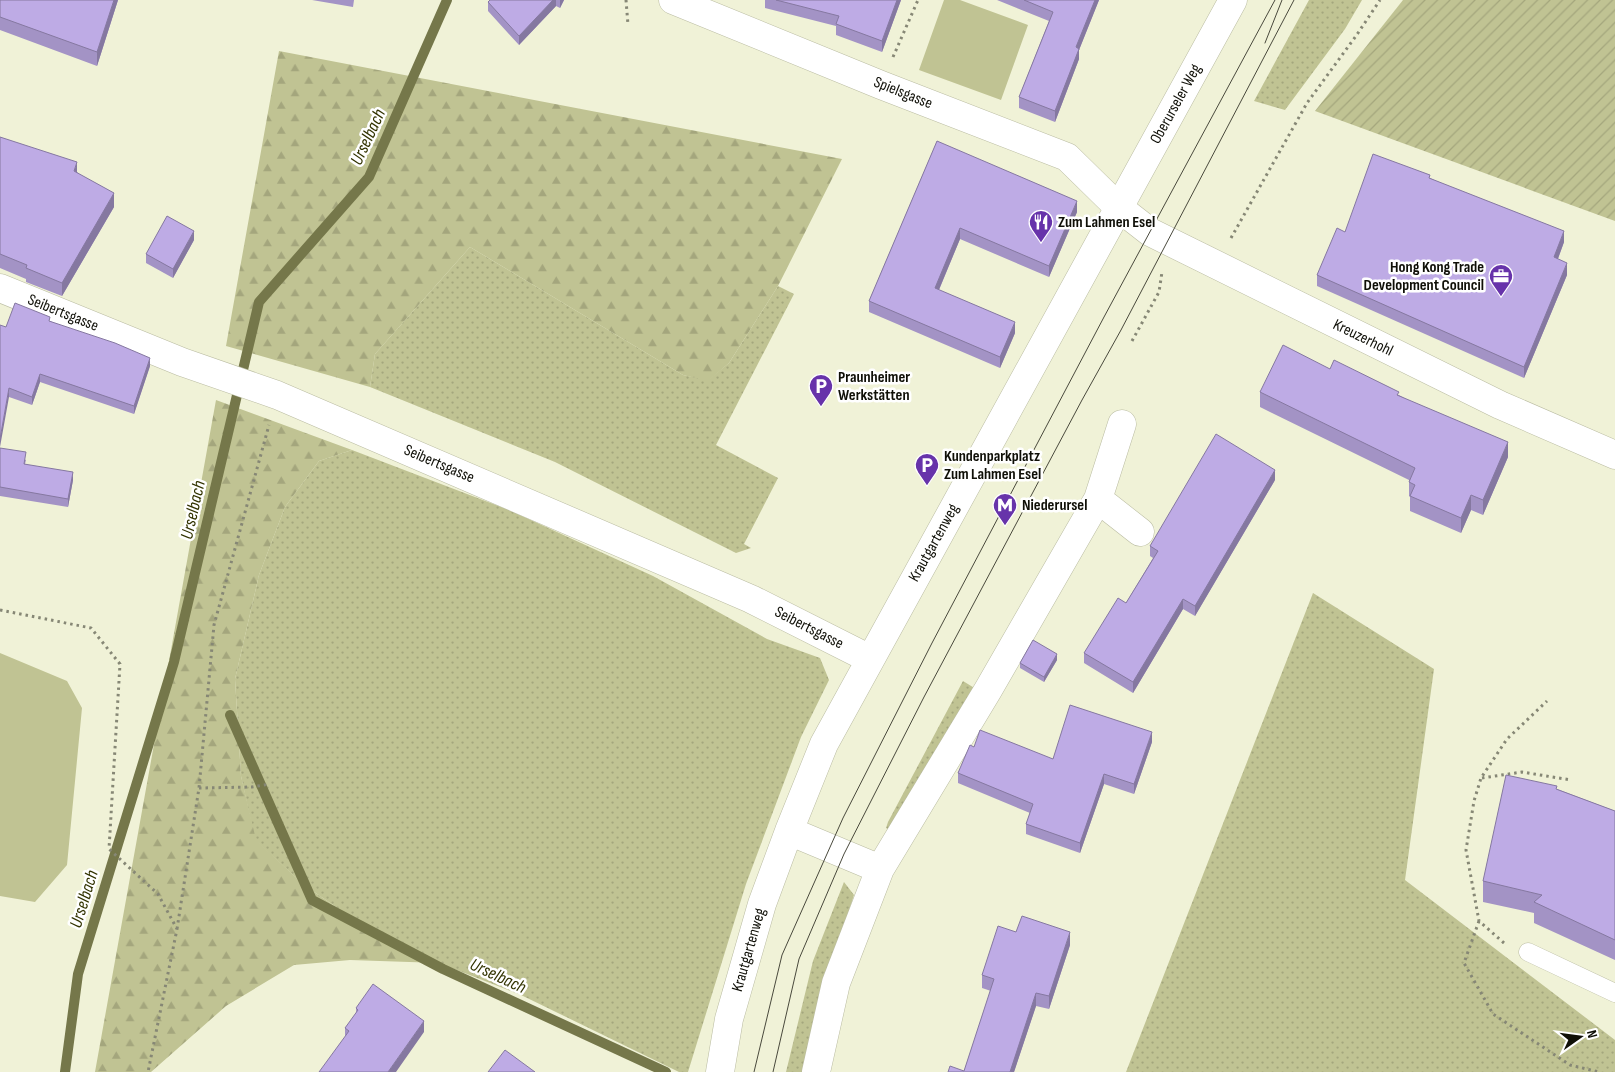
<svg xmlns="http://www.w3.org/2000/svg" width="1615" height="1072" font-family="'Sofia Sans Condensed',sans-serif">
<defs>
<pattern id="grass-dots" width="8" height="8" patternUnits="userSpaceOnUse" patternTransform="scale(1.25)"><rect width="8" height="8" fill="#c0c393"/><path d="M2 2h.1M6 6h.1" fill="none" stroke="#a4a67d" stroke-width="1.8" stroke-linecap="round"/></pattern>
<pattern id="forest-firs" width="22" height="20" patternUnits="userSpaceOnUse" patternTransform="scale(1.25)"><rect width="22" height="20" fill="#c0c393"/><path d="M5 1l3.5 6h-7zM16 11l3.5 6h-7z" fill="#a4a67d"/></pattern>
<pattern id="garden-furrows" width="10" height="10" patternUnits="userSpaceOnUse" patternTransform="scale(1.25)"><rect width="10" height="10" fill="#c0c393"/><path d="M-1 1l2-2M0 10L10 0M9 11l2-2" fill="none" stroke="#a4a67d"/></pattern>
</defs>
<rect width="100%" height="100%" fill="#f0f2d7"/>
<!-- grass -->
<path fill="url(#grass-dots)" d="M1309 0H1362L1345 29 1285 110 1254 101Z
M470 247 683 375 708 380 729 363 778 286 794 294 716 445 778 478 744 544 751 548 736 553 555 462 370 387 375 354Z
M352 450 509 510 653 576 767 639 820 658 829 680 801 737 746 884 688 1072H679L521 995 390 944 304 885 255 840 241 776 235 679 259 575 285 507 319 461Z
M1313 593 1434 669 1405 880 1615 1040V1072H1126Z
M963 681 976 689 890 830 886 828 888 822Z
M844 882 854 895 824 987 804 1072H786L813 961Z"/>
<!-- forest -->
<path fill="url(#forest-firs)" d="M279 51 842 159 778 286 729 363 708 381 683 375 470 247 375 354 370 387 226 346Z
M216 400 352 450 319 461 285 507 259 575 235 679 241 776 256 840 304 885 390 944 439 963 350 960 294 965 226 1006 151 1072H95Z"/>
<!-- park -->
<path fill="#c0c393" d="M944 0H960L1028 25 1001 100 919 70Z
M0 653 67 681 82 708 67 865 35 902 0 896Z"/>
<!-- garden -->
<path fill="url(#garden-furrows)" d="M1403 0H1615V221L1315 111Z"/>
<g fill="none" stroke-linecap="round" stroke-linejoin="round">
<!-- stream -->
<path stroke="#75774a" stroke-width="10" d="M230 715 312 900 443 969 666 1072
M65 1072 78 974 174 662 259 302 369 177 447 0"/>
<!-- lane casing -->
<g stroke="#babca2" stroke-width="19">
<path id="lane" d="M1528 952 1615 993"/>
</g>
<!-- street casing -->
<g stroke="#babca2" stroke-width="29">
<path id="street" d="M673 0 881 85 1067 157 1118 207 1150 232 1500 405 1615 455
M0 288 182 362 277 395 751 599 870 659
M1098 499 1140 532
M789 831 880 869
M720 1072 729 1019 762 904 789 831 824 744 1233 0
M816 1072 836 983 880 869 988 690 1098 499 1122 424"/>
</g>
<!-- path -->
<path stroke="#868775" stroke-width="3" stroke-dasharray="2.5 4" stroke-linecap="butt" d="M626 0 628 25
M893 57 918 0
M1231 238 1307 103 1356 36 1380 0
M1132 341 1159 292 1162 272
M0 610 91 628 120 664 109 849 158 894 177 929 148 1072
M1482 778 1522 772 1571 780
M199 788 252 787 270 784
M1479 921 1464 963 1493 1014 1570 1065 1599 1072
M177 929 199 788 214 625 269 425
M1504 943 1479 921 1466 850 1474 801 1481 778 1507 739 1547 701"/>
<!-- lane -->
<use href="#lane" stroke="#fff" stroke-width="18"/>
<!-- street -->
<use href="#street" stroke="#fff" stroke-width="28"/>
<!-- tram -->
<path stroke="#49493c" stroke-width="1" d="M1265 43 1282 0
M754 1072 782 955 843 818 932 643 1104 317 1275 0
M773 1072 799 959 844 854 924 697 1082 400 1121 330 1294 0"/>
</g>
<!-- wall -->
<path fill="#a393c5" d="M0 0H118L97 66 0 30Z
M312 0H354L353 7Z
M490 0H564L560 8 556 6 519 45 488 11V2Z
M765 0H901L882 52 836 35V26L765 8Z
M997 0H1099L1079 50V59L1055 122 1019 108V97L1049 21Z
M0 137 77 172 114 207 62 296 26 282V279L0 268Z
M937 141 1077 212 1049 277 960 239 939 290 1015 333 1000 368 869 312V301Z
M1430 178 1564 242 1558 259 1567 275 1524 378 1317 286V275L1345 232Z
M194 240 173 278 146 263V254Z
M50 321 150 366 134 414 40 382 32 405 9 397 6 327Z
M1330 369 1399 395 1508 457 1483 515 1471 510 1461 533 1410 511V497L1409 496V480L1260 407V392Z
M0 448 26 460 25 464 73 480 68 507 0 496Z
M1275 480 1195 616 1183 609 1133 693 1084 663V653L1126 603 1153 558 1150 556V546Z
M1057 660 1044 682 1020 668V663Z
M1152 742 1134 794 1104 784 1080 853 1026 834V824L1030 813 958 783V773L974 747 1053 759Z
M1557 789 1615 811V960L1534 923V913L1483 902V881Z
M1016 932 1070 945 1049 1009 1036 1006 1014 1072H948L964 1071 991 991 982 988V975Z
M356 1008 424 1032 345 1036V1028L356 1014Z"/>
<!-- shaded-wall -->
<path fill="#8578a0" d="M114 0H118L97 66V52Z
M553 0H556V6L519 45V36Z
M560 0H564L560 8Z
M897 0H901L882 52V41Z
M1095 0H1099L1079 50V59L1055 122V111L1076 47Z
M77 162V176L74 171Z
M114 193V207L62 296V283Z
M1077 201V212L1049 277V266Z
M960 228V239L935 299V288Z
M194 231V240L173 278V269Z
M1564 231V242L1554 269V257Z
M1567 263V275L1524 378V367Z
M1015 322V333L1000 368V357Z
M150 358V366L134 414V406Z
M40 374V382L32 405V397Z
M9 388V397L0 447V439Z
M1508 442V457L1483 515V500Z
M1275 470V480L1195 616V606Z
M73 472V480L68 507V499Z
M1471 495V510L1461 533V518Z
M1183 599V609L1133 693V682Z
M1057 654V660L1044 682V677Z
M1152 732V742L1134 794V784Z
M1104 774V784L1080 853V843Z
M1070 932V945L1049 1009V996Z
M1036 993V1006L1014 1072H1010Z
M424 1021V1032L396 1072H388Z"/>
<!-- building -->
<path fill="#beabe5" stroke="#8578a0" d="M0 0H114L97 52 0 17Z
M490 0H553L519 36 488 2Z
M776 0H897L882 41 836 24 839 16Z
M1024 0H1095L1076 47 1079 49 1055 111 1019 97 1053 12Z
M0 137 77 162 74 171 114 193 62 283 26 268 27 265 0 254Z
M937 141 1077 201 1049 266 960 228 935 288 1015 322 1000 357 869 301Z
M1373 154 1430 175 1429 178 1564 231 1554 257 1567 263 1524 367 1317 275 1337 228 1345 232Z
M167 216 194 231 173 269 146 254Z
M15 303 50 317 49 321 115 343 150 358 134 406 40 374 32 397 9 388 0 439V325L6 327Z
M1283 345 1330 369 1334 360 1399 392 1397 395 1508 442 1483 500 1471 495 1461 518 1410 496 1415 485 1409 482 1415 468 1260 392Z
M1216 434 1275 470 1195 606 1183 599 1133 682 1084 653 1118 598 1126 603 1158 551 1150 546Z
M0 448 26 452 24 464 73 472 68 499 0 487Z
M1033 640 1057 654 1044 677 1020 663Z
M1070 705 1152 732 1134 784 1104 774 1080 843 1026 824 1033 804 958 773 970 745 974 747 980 730 1053 759Z
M1506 775 1557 786 1556 789 1615 811V940L1534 902 1542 895 1483 881Z
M1022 916 1070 932 1049 996 1036 993 1010 1072H948L950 1066 964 1071 994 979 982 975 998 926 1016 932Z
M373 984 424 1021 388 1072H319L349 1031 345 1028 358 1010 356 1008Z
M505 1050 535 1072H488Z"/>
<!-- icons -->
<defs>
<g id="restaurant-pin" transform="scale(1.25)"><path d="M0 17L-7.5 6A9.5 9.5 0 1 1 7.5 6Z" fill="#6733aa" stroke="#fff"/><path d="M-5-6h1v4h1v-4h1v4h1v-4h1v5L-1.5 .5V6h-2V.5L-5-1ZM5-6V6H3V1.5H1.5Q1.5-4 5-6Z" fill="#fff"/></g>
<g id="office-pin" transform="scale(1.25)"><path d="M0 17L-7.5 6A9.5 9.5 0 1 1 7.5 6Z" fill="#6733aa" stroke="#fff"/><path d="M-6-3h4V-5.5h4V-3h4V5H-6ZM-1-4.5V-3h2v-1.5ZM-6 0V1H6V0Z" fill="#fff"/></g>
<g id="parking-pin" transform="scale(1.25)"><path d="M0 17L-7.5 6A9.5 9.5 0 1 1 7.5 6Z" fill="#6733aa" stroke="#fff"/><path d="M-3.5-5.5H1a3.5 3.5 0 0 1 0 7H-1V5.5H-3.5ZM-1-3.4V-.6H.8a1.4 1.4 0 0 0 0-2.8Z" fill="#fff"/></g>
<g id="metro-pin" transform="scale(1.25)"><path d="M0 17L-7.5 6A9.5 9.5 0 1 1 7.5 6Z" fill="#6733aa" stroke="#fff"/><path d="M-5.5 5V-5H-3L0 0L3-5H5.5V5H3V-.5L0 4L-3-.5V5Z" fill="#fff"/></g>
</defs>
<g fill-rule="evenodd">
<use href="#restaurant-pin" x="1041" y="222"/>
<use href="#office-pin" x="1501" y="276"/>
<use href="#parking-pin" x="821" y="386"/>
<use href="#parking-pin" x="927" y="465"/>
<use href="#metro-pin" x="1005" y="505"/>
</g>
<g text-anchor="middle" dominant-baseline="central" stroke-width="5" stroke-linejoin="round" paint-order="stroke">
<!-- street labels -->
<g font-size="16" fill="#0f0f07" stroke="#fff">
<text transform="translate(903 93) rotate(22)">Spielsgasse</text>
<text transform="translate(1176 104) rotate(-61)">Oberurseler Weg</text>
<text transform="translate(63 313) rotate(22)">Seibertsgasse</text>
<text transform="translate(1363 338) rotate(26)">Kreuzerhohl</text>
<text transform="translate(439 464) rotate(23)">Seibertsgasse</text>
<text transform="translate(934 543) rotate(-61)">Krautgartenweg</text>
<text transform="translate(809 628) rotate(27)">Seibertsgasse</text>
<text transform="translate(749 950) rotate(-74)">Krautgartenweg</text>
</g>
<!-- poi labels -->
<g font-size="16" font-weight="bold" fill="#0f0f07" stroke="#fff" text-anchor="start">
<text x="1058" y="222">Zum Lahmen Esel</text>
<text x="1484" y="267" text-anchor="end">Hong Kong Trade<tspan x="1484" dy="18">Development Council</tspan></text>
<text x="838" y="377">Praunheimer<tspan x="838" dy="18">Werkstätten</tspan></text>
<text x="944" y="456">Kundenparkplatz<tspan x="944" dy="18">Zum Lahmen Esel</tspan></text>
<text x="1022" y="505">Niederursel</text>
</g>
<!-- water labels -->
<g font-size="18" font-style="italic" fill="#323300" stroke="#fff">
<text transform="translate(368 137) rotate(-65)">Urselbach</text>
<text transform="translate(193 510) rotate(-77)">Urselbach</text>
<text transform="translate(84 899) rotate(-73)">Urselbach</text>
<text transform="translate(498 976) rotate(25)">Urselbach</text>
</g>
</g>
<!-- north arrow -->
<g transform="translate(1580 1037) rotate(76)" stroke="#ffffff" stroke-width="4" paint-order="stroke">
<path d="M0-4L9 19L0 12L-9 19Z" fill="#0f0f07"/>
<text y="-8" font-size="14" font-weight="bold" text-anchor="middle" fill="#0f0f07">N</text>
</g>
</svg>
